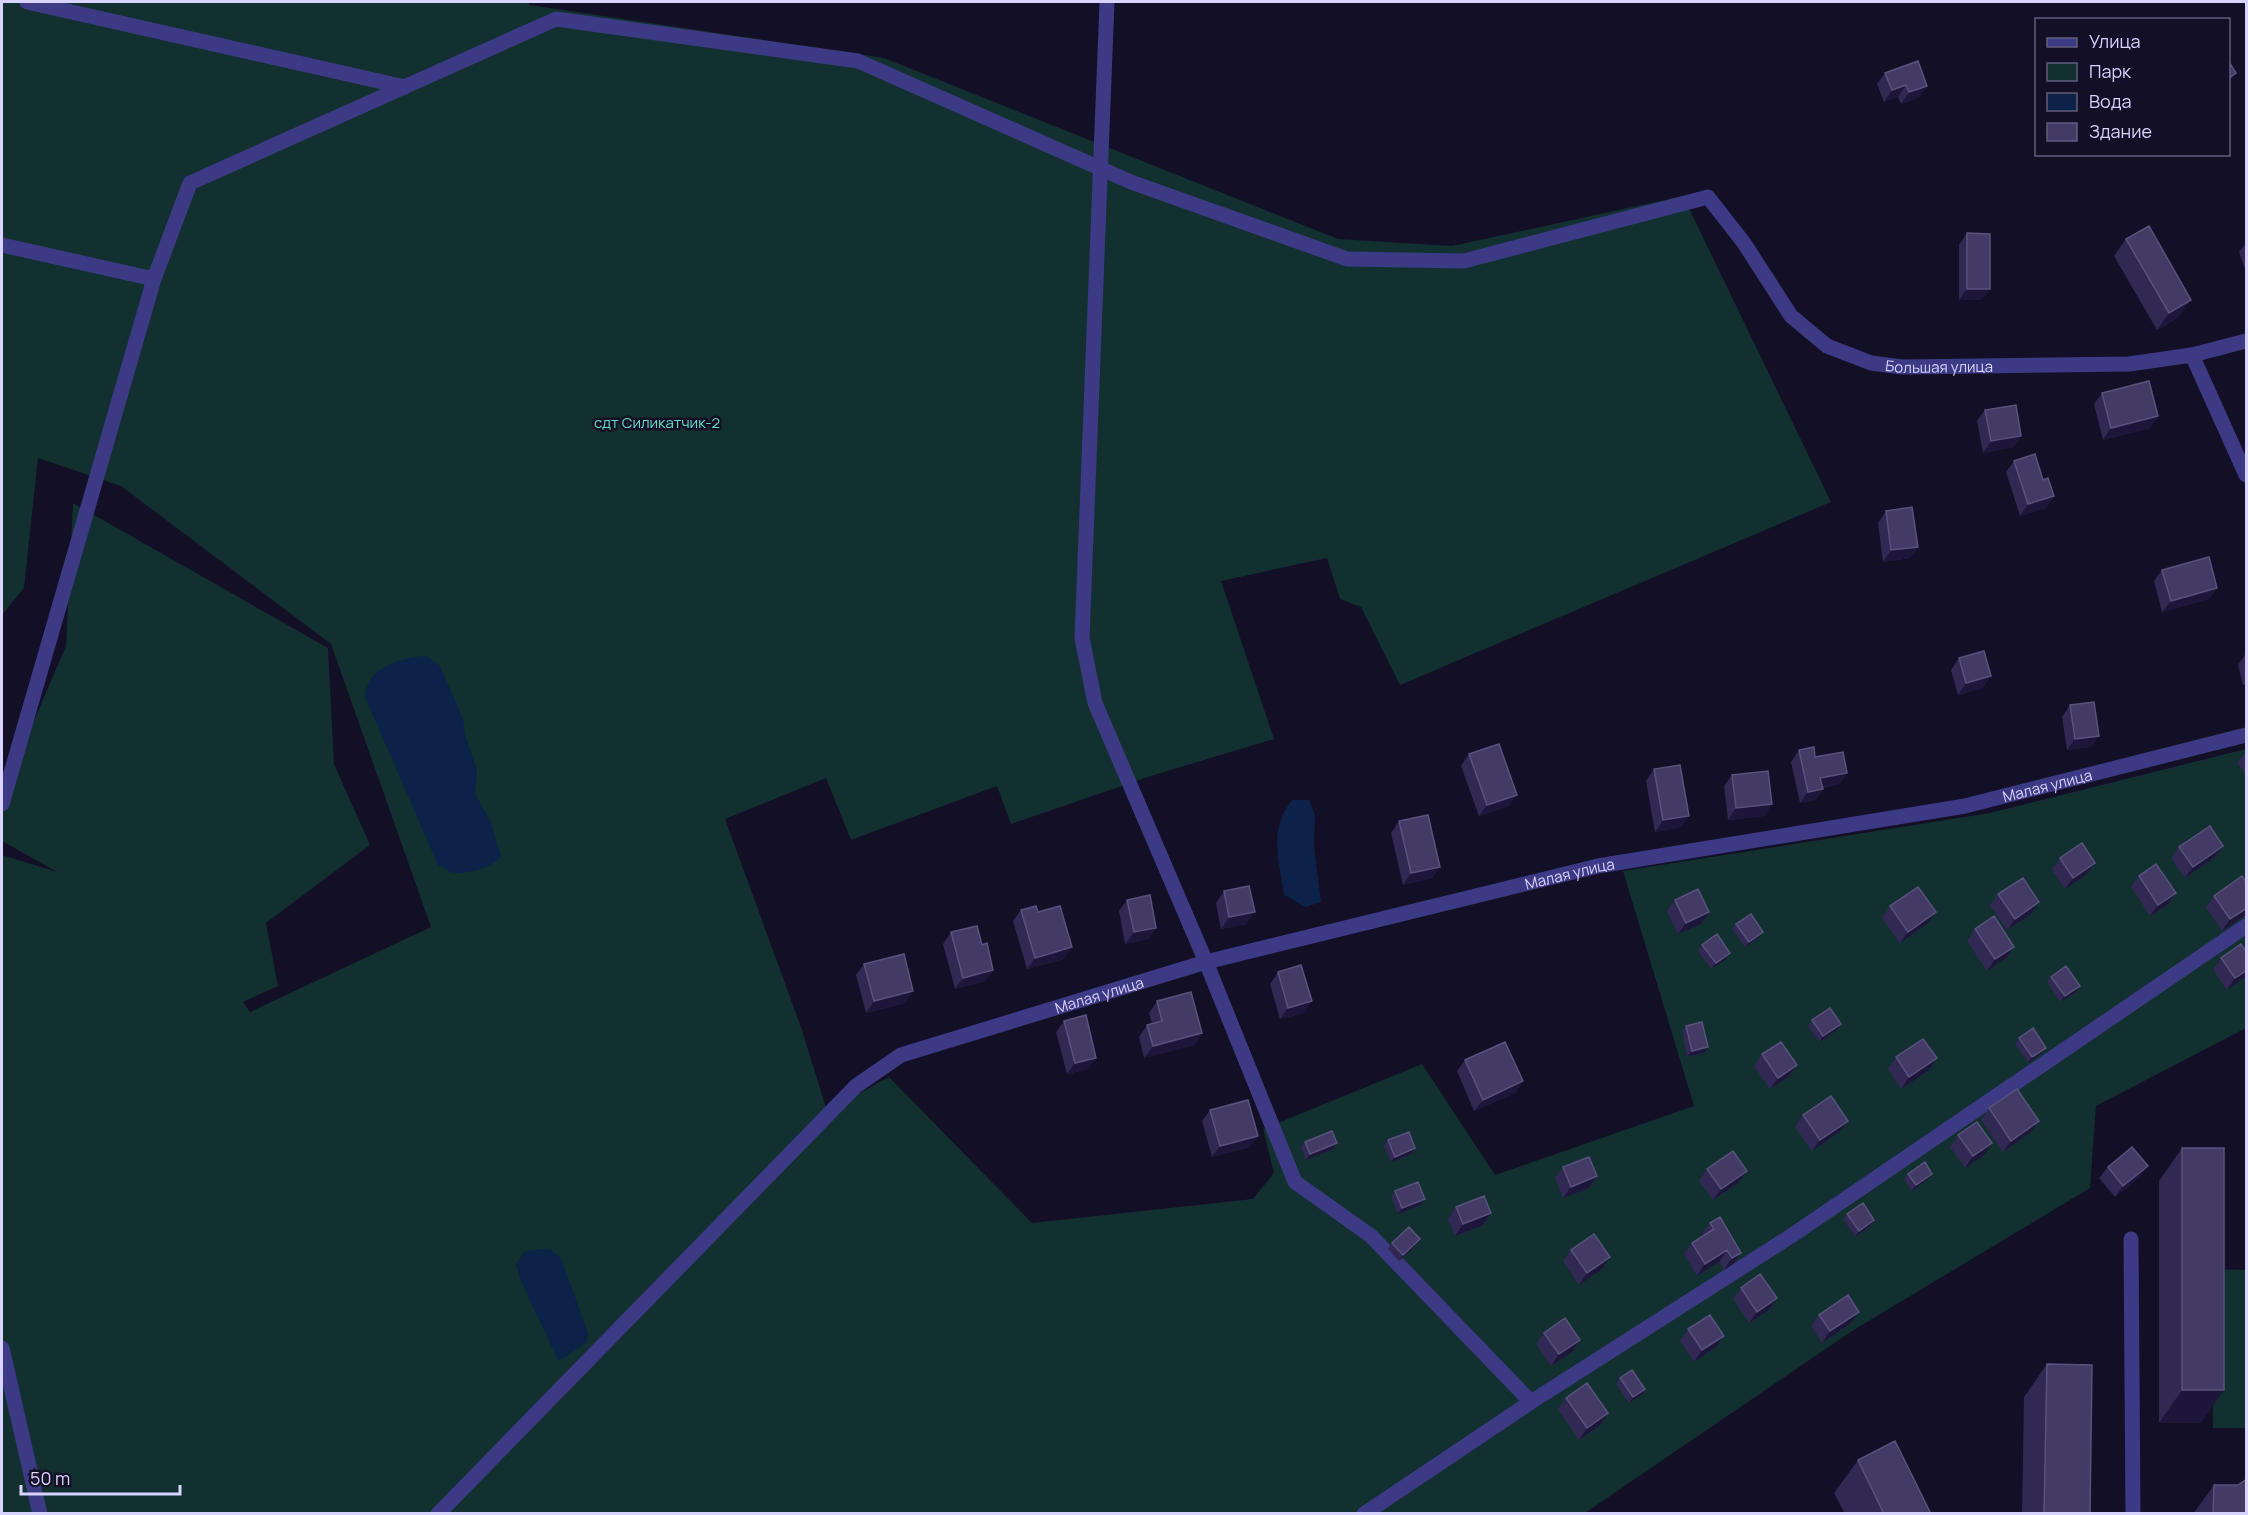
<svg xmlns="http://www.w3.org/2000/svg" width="2248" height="1515" font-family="Manrope,sans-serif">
<rect width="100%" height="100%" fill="#130f26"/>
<!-- green -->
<path fill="#12302f" d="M2 2H528L530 5 884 58 1338 239 1452 246 1683 196 1831 502 1400 685 1361 607 1340 599 1327 558 1221 581 1274 739 1154 775 1011 824 997 786 851 840 826 778 725 819 802 1030 827 1111 889 1077 1032 1223 1253 1199 1274 1173 1263 1129 1422 1064 1495 1175 1694 1106 1623 871 1990 813 2246 749V1028L2096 1106 2090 1188 1852 1331 1585 1513H2V855L57 872 2 841V795L66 646 73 503 328 648 334 764 370 845 266 923 278 986 243 1002 250 1012 431 927 331 644 121 486 38 458 24 588 2 615Z
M2213 1269 2246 1270V1428H2213Z"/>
<!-- water -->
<path fill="#0c2248" d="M427 656 440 666 463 719 465 735 477 770 475 794 491 822 501 857C493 867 464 876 451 872 447 871 443 867 438 865L365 697C366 667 402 657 427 656Z
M1292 800H1309L1315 815 1314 847 1321 902 1306 907 1284 895C1279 860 1268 830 1292 800Z
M543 1249 551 1250 561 1258 588 1333 587 1342 564 1358 558 1360 521 1281 516 1264 524 1252Z"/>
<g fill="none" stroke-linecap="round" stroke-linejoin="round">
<!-- street -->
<g stroke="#3d3a85" stroke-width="15">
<path d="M27 2 405 87"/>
<path d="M1107 2 1082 638 1095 703 1206 962 1295 1182 1371 1236 1531 1402"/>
<path d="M2 245 154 279"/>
<path d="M2192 355 2246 475"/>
<path id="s1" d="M2 804 154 279 190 183 556 19 858 61 1131 182 1347 259 1464 261 1708 197 1744 243 1791 316 1827 346 1871 363 1902 367 2129 364 2192 355 2246 341"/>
<path d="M2131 1239 2133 1514"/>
<path d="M2 1348 40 1514"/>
<path id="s2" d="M438 1514 856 1086 901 1055 1206 962 1598 866 1965 806 2246 735"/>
<path d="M1364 1514 1531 1402 1791 1236 2246 926"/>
</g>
</g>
<!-- wall -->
<path fill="#312854" d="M1885 73 1927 86 1919 97 1901 104 1898 97 1884 102 1877 84Z
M1967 233 1990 289 1981 300H1959V245Z
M2126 239 2179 317 2157 330 2114 256Z
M2247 242V275L2239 252Z
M2102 393 2158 416 2150 428 2103 440 2094 404Z
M1985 410 2021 436 2013 447 1983 453 1977 421Z
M2014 461 2043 480 2054 496 2046 508 2020 516 2006 472Z
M1886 511 1918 547 1910 558 1883 562 1878 523Z
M2162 570 2217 588 2209 599 2162 612 2154 581Z
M2246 653 2247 684 2243 685 2238 665Z
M1959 658 1983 688 1958 695 1951 670Z
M2070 705 2091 747 2067 750 2062 717Z
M1799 750 1815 757 1847 773 1839 784 1822 788 1823 789 1815 800 1800 803 1791 762Z
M2247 751V776L2237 763Z
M1469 754 1509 806 1479 816 1461 766Z
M1654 769 1689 816 1681 827 1655 832 1646 781Z
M1732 775 1772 804 1764 816 1728 820 1724 786Z
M1399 821 1440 867 1432 878 1403 885 1391 833Z
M2223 846 2215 857 2185 878 2171 858 2179 847Z
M2060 858 2095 863 2087 874 2065 889 2052 870Z
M2139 876 2176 893 2167 905 2150 916 2131 887Z
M2247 883V914L2222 931 2206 907 2214 896Z
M1224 891 1246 924 1221 929 1216 903Z
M1998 894 2039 902 2031 914 2007 930 1990 906Z
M1127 900 1156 928 1148 939 1125 944 1119 911Z
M1675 900 1709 912 1701 924 1678 934 1667 911Z
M1890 906 1936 912 1928 923 1900 943 1882 918Z
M1021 910 1038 912 1064 959 1027 969 1013 921Z
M1736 924 1759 937 1745 947 1732 929Z
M1975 929 2006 958 1987 971 1967 941Z
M951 932 982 945 993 970 985 981 955 989 943 944Z
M1702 945 1726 959 1711 969 1698 951Z
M2247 953V976L2227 990 2213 970 2221 958Z
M864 964 905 1003 866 1013 856 975Z
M1278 972 1304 1013 1280 1019 1270 984Z
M2051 977 2076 992 2060 1002 2047 982Z
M1157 1001 1202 1033 1194 1045 1144 1058 1139 1037 1147 1025 1152 1024 1149 1013Z
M1812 1020 1837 1030 1819 1042 1808 1026Z
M1064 1021 1088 1069 1067 1074 1056 1032Z
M1686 1026 1708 1047 1704 1053 1687 1056 1682 1031Z
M2019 1038 2042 1053 2028 1063 2015 1044Z
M1762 1054 1797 1065 1789 1076 1770 1089 1754 1066Z
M1896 1057 1929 1070 1901 1089 1888 1069Z
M1465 1060 1523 1081 1515 1093 1474 1111 1457 1071Z
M1989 1108 2039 1121 2031 1132 2003 1152 1981 1120Z
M1210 1110 1250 1147 1212 1157 1202 1121Z
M1803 1115 1848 1121 1839 1132 1812 1151 1795 1127Z
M1958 1135 1984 1155 1965 1168 1950 1147Z
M1388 1140 1415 1148 1411 1154 1391 1162 1384 1146Z
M1305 1142 1333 1149 1306 1160 1301 1147Z
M2182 1148 2201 1423H2159V1181Z
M1563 1167 1597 1176 1589 1188 1563 1198 1555 1178Z
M2108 1167 2140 1177 2115 1197 2099 1178Z
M1707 1169 1747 1171 1739 1182 1713 1200 1699 1181Z
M1908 1174 1928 1179 1912 1191 1904 1179Z
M1395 1191 1425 1199 1421 1205 1398 1214 1391 1197Z
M1456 1207 1491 1213 1483 1225 1455 1236 1448 1219Z
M1847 1214 1870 1226 1855 1237 1843 1219Z
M1710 1223 1741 1253 1733 1264 1724 1270 1719 1262 1697 1276 1684 1254 1692 1243 1703 1236 1702 1234Z
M1420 1239 1416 1245 1399 1261 1388 1249 1392 1243Z
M1571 1250 1602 1269 1579 1285 1563 1261Z
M1741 1288 1769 1310 1749 1323 1733 1299Z
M1819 1315 1851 1323 1822 1343 1811 1326Z
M1688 1329 1724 1336 1716 1347 1694 1362 1680 1341Z
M1544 1333 1580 1340 1572 1352 1551 1366 1536 1344Z
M2047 1364 2090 1514H2022L2024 1397Z
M1620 1378 1645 1389 1641 1395 1629 1403 1616 1384Z
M1566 1398 1608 1413 1600 1425 1579 1440 1558 1409Z
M1858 1460 1931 1514H1845L1834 1493Z
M2214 1485H2238L2247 1514H2193Z"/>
<!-- shaded-wall -->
<path fill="#1d163a" d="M2236 73 2232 78 2229 81V78Z
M1906 85 1898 97 1884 102 1892 90Z
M1927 86 1919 97 1901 104 1909 92Z
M1967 289H1990L1981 300H1959Z
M2191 300 2179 317 2157 330 2169 313Z
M2158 416 2150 428 2103 440 2111 428Z
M2021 436 2013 447 1983 453 1991 441Z
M2054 496 2046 508 2020 516 2028 504Z
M1918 547 1910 558 1883 562 1891 550Z
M2217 588 2209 599 2162 612 2171 601Z
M1991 676 1983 688 1958 695 1966 683Z
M2099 736 2091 747 2067 750 2075 739Z
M1847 773 1839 784 1812 789 1820 778Z
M1823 789 1815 800 1800 803 1808 792Z
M1517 795 1509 806 1479 816 1487 805Z
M1772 804 1764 816 1728 820 1736 808Z
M1689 816 1681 827 1655 832 1663 820Z
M2223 846 2215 857 2185 878 2193 867Z
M2095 863 2087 874 2065 889 2073 878Z
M1440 867 1432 878 1403 885 1411 873Z
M2176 893 2167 905 2150 916 2158 905Z
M2039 902 2031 914 2007 930 2015 919Z
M2247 908V914L2222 931 2230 919Z
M1255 912 1246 924 1221 929 1229 917Z
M1709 912 1701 924 1678 934 1686 923Z
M1936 912 1928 923 1900 943 1908 932Z
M1156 928 1148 939 1125 944 1134 932Z
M1763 932 1759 937 1745 947 1749 942Z
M1072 947 1064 959 1027 969 1035 958Z
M2014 947 2006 958 1987 971 1995 959Z
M1730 953 1726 959 1711 969 1716 963Z
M993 970 985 981 955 989 963 978Z
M2247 970V976L2227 990 2235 978Z
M2080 986 2076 992 2060 1002 2065 996Z
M913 991 905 1003 866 1013 874 1001Z
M1312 1001 1304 1013 1280 1019 1288 1008Z
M1841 1024 1837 1030 1819 1042 1823 1036Z
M1202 1033 1194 1045 1144 1058 1153 1046Z
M1708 1047 1704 1053 1687 1056 1692 1051Z
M2046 1048 2042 1053 2028 1063 2032 1057Z
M1096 1058 1088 1069 1067 1074 1075 1063Z
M1937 1058 1929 1070 1901 1089 1909 1077Z
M1797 1065 1789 1076 1770 1089 1778 1078Z
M1523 1081 1515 1093 1474 1111 1483 1100Z
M1848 1121 1839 1132 1812 1151 1820 1140Z
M2039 1121 2031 1132 2003 1152 2011 1141Z
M1258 1136 1250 1147 1212 1157 1220 1146Z
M1337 1143 1333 1149 1306 1160 1310 1154Z
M1992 1143 1984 1155 1965 1168 1973 1156Z
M1415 1148 1411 1154 1391 1162 1395 1157Z
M2148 1166 2140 1177 2115 1197 2123 1186Z
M1747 1171 1739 1182 1713 1200 1721 1189Z
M1932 1174 1928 1179 1912 1191 1916 1185Z
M1597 1176 1589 1188 1563 1198 1571 1187Z
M1425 1199 1421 1205 1398 1214 1402 1208Z
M1491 1213 1483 1225 1455 1236 1463 1224Z
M1874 1220 1870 1226 1855 1237 1859 1231Z
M1420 1239 1416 1245 1399 1261 1403 1255Z
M1727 1250 1719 1262 1697 1276 1705 1264Z
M1741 1253 1733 1264 1724 1270 1732 1258Z
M1610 1257 1602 1269 1579 1285 1587 1273Z
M1777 1298 1769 1310 1749 1323 1757 1312Z
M1859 1312 1851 1323 1822 1343 1830 1331Z
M1724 1336 1716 1347 1694 1362 1702 1350Z
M1580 1340 1572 1352 1551 1366 1559 1354Z
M1645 1389 1641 1395 1629 1403 1633 1397Z
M2182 1390H2224L2201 1423H2159Z
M1608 1413 1600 1425 1579 1440 1587 1428Z"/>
<!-- building -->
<path fill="#433a66" stroke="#5a527e" stroke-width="1.5" d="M1918 61 1927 86 1909 92 1906 85 1892 90 1885 73Z
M2229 62 2236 73 2229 78Z
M2149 226 2191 300 2169 313 2126 239Z
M1967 233 1990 234V289H1967Z
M2149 381 2158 416 2111 428 2102 393Z
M2016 405 2021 436 1991 441 1985 410Z
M2035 454 2043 480 2048 478 2054 496 2028 504 2014 461Z
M1912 507 1918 547 1891 550 1886 511Z
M2209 557 2217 588 2171 601 2162 570Z
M1984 651 1991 676 1966 683 1959 658Z
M2094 702 2099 736 2075 739 2070 705Z
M1499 744 1517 795 1487 805 1469 754Z
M1814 747 1815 757 1843 752 1847 773 1820 778 1823 789 1808 792 1799 750Z
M1680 765 1689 816 1663 820 1654 769Z
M1768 771 1772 804 1736 808 1732 775Z
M1428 815 1440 867 1411 873 1399 821Z
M2210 826 2223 846 2193 867 2179 847Z
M2082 843 2095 863 2073 878 2060 858Z
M2156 864 2176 893 2158 905 2139 876Z
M2242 876 2247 883V908L2230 919 2214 896Z
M2023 878 2039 902 2015 919 1998 894Z
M1249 886 1255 912 1229 917 1224 891Z
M1918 887 1936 912 1908 932 1890 906Z
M1698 889 1709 912 1686 923 1675 900Z
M1150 895 1156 928 1134 932 1127 900Z
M1036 906 1038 912 1060 906 1072 947 1035 958 1021 910Z
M1751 914 1763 932 1749 942 1736 924Z
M1994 916 2014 947 1995 959 1975 929Z
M977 926 982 945 987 943 993 970 963 978 951 932Z
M1717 934 1730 953 1716 963 1702 945Z
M2241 944 2247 953V970L2235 978 2221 958Z
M904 954 913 991 874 1001 864 964Z
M1301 965 1312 1001 1288 1008 1278 972Z
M2066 966 2080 986 2065 996 2051 977Z
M1191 992 1202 1033 1153 1046 1147 1025 1162 1021 1157 1001Z
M1830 1008 1841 1024 1823 1036 1812 1020Z
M1086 1015 1096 1058 1075 1063 1064 1021Z
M1702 1022 1708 1047 1692 1051 1686 1026Z
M2033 1028 2046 1048 2032 1057 2019 1038Z
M1923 1039 1937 1058 1909 1077 1896 1057Z
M1505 1042 1523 1081 1483 1100 1465 1060Z
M1781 1042 1797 1065 1778 1078 1762 1054Z
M2017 1089 2039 1121 2011 1141 1989 1108Z
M1831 1096 1848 1121 1820 1140 1803 1115Z
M1248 1100 1258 1136 1220 1146 1210 1110Z
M1977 1122 1992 1143 1973 1156 1958 1135Z
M1332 1131 1337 1143 1310 1154 1305 1142Z
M1409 1132 1415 1148 1395 1157 1388 1140Z
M2132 1147 2148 1166 2123 1186 2108 1167Z
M2182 1148H2224V1390H2182Z
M1733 1151 1747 1171 1721 1189 1707 1169Z
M1589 1157 1597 1176 1571 1187 1563 1167Z
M1925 1162 1932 1174 1916 1185 1908 1174Z
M1418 1182 1425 1199 1402 1208 1395 1191Z
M1484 1196 1491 1213 1463 1224 1456 1207Z
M1863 1203 1874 1220 1859 1231 1847 1214Z
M1720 1217 1741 1253 1732 1258 1727 1250 1705 1264 1692 1243 1714 1229 1710 1223Z
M1409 1227 1420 1239 1403 1255 1392 1243Z
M1594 1234 1610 1257 1587 1273 1571 1250Z
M1760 1274 1777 1298 1757 1312 1741 1288Z
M1848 1295 1859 1312 1830 1331 1819 1315Z
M1710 1315 1724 1336 1702 1350 1688 1329Z
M1565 1318 1580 1340 1559 1354 1544 1333Z
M2047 1364 2092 1365 2090 1514H2044Z
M1632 1370 1645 1389 1633 1397 1620 1378Z
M1587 1383 1608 1413 1587 1428 1566 1398Z
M1895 1441 1931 1514H1884L1858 1460Z
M2247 1479V1514H2213L2214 1485H2238Z"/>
<g text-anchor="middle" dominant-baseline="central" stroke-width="5" stroke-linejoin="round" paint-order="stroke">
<!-- street labels -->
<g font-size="15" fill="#d9d4ff" stroke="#130f26">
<text stroke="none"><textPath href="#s1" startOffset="2560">Большая улица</textPath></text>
<text stroke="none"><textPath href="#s2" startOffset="1832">Малая улица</textPath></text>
<text stroke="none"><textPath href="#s2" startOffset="1346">Малая улица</textPath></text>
<text stroke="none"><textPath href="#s2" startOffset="860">Малая улица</textPath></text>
</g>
<!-- park labels -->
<g font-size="15" fill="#5fe0c0" stroke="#130f26">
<text x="657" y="422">сдт Силикатчик-2</text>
</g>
</g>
<!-- border -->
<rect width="2248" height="1515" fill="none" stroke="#d9d4ff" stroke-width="6"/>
<!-- legend -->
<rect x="2035" y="18" width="195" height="138" fill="#130f26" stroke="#625e7d" stroke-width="1.5"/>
<rect x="2047" y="38" width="30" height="9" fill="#3d3a85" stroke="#625e7d" stroke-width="1.5"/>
<text x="2089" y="48" font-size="18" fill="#d9d4ff">Улица</text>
<rect x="2047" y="63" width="30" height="18" fill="#12302f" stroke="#625e7d" stroke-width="1.5"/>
<text x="2089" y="78" font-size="18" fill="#d9d4ff">Парк</text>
<rect x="2047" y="93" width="30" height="18" fill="#0c2248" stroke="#625e7d" stroke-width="1.5"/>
<text x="2089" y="108" font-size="18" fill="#d9d4ff">Вода</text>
<rect x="2047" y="123" width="30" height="18" fill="#433a66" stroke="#625e7d" stroke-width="1.5"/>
<text x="2089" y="138" font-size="18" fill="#d9d4ff">Здание</text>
<!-- scale -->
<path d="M21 1485v9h159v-9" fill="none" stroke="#d9d4ff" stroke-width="3"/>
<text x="30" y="1485" font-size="18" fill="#d9d4ff" stroke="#130f26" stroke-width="4.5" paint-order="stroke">50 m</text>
</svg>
